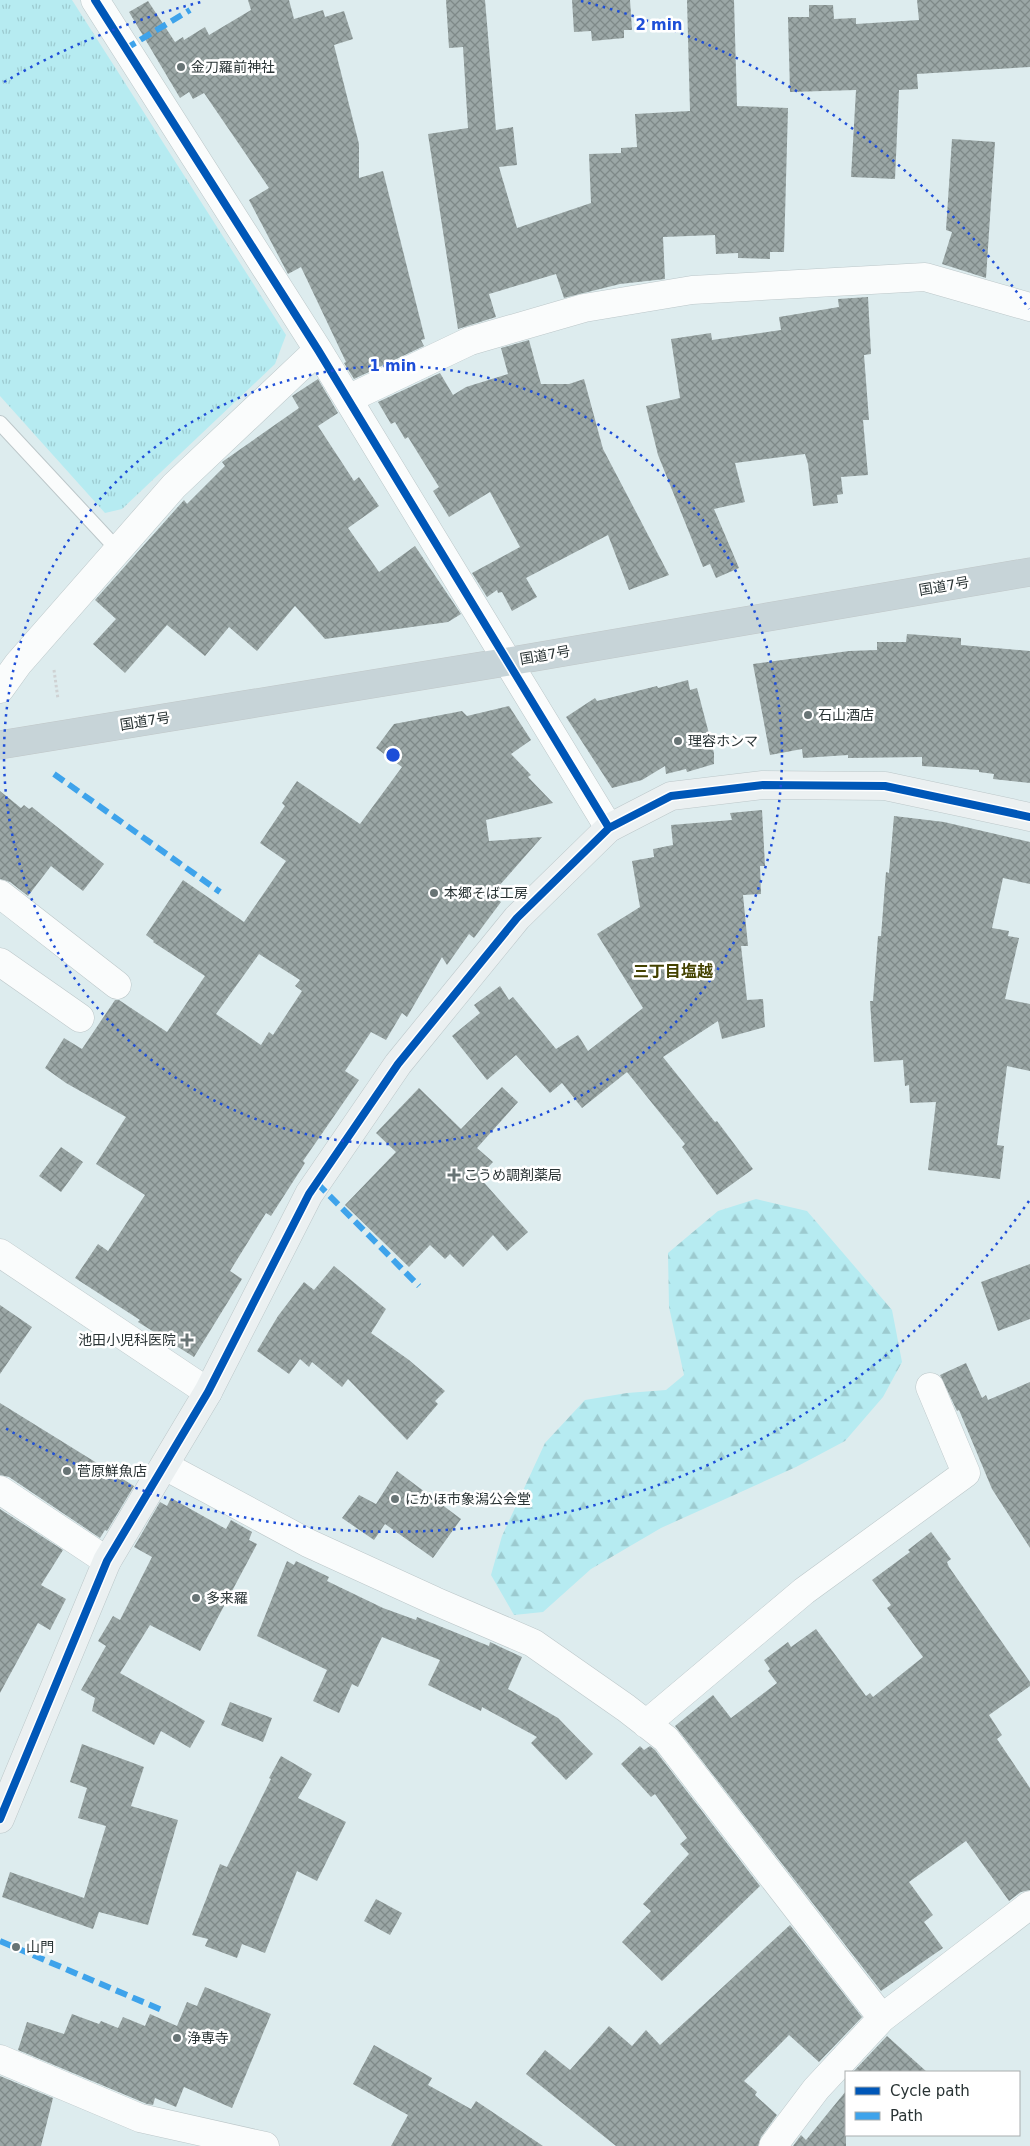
<svg xmlns="http://www.w3.org/2000/svg" width="1030" height="2146" font-family="'DejaVu Sans','Noto Sans JP',sans-serif">
<defs>
<pattern id="forest-firs" width="22" height="20" patternUnits="userSpaceOnUse" patternTransform="scale(1.25)"><rect width="22" height="20" fill="#b6ebf1"/><path d="M5 1l3.5 6h-7zM16 11l3.5 6h-7z" fill="#9ccacf"/></pattern>
<pattern id="park-tufts" width="24" height="20" patternUnits="userSpaceOnUse" patternTransform="scale(1.25)"><rect width="24" height="20" fill="#b6ebf1"/><path d="M3 7l-1-3M5 7V3M7 7l1-3M15 17l-1-3M17 17v-4M19 17l1-3" fill="none" stroke="#9ccacf"/></pattern>
<pattern id="building-cross-hatch" width="8" height="8" patternUnits="userSpaceOnUse" patternTransform="scale(1.25)"><rect width="8" height="8" fill="#9ba7a6"/><path d="M0 0l8 8M0 8l8-8" fill="none" stroke="#7e8988"/></pattern>
</defs>
<rect width="100%" height="100%" fill="#ddecee"/>
<!-- forest -->
<path fill="url(#forest-firs)" d="M756 1199 807 1211 892 1310 902 1362 883 1397 845 1441 796 1467 661 1528 591 1569 543 1612 514 1615 491 1575 502 1536 545 1443 585 1400 627 1393 666 1390 684 1375 669 1307 668 1253 718 1211Z"/>
<!-- park -->
<path fill="url(#park-tufts)" d="M0 0H72L286 335 275 364 122 509 105 513 0 396Z"/>
<!-- building -->
<path fill="url(#building-cross-hatch)" fill-rule="evenodd" d="M248 0H289L294 19 323 10 325 17 344 11 353 39 334 45 359 144V178L383 171 425 339 421 340 424 346 354 379 344 363 346 362 301 267 288 274 249 200 269 188 204 93 193 99 189 92 180 98 129 12 148 1 175 42 183 37 184 40 205 27 209 35 251 10Z
M446 0H485L496 130 513 127 517 165 499 167 517 228 591 203 589 154 621 153V148L637 147 635 114 690 111 687 0H734L737 106 788 108 784 252H770V259L738 258V253L716 254 715 235 663 237 665 279 620 284 564 298 556 274 489 294 496 317 458 329 428 134 468 128 463 47 449 48Z
M572 0H630L632 30H624V38L592 41 591 31 574 32Z
M917 0H1030V67L917 74 918 89 899 90 895 179 851 177 856 90 790 92 788 17H809V5H833L834 19 856 18V24L919 20Z
M952 139 995 142 986 278 942 264 952 232 946 230Z
M868 297 871 354 864 355 869 420H863L868 475 841 477 843 494 837 495 838 503 813 506 808 464 805 454 735 463 745 502 714 509 739 568 716 578 710 564 703 567 658 455 646 406 680 398 671 339 711 333 712 340 781 330 779 317 839 307 838 299Z
M529 340 541 384H569L584 379 603 449 669 575 629 590 608 535 526 578 537 597 512 611 502 592 498 593 497 590 487 597 472 573 520 547 490 492 449 517 433 491 439 487 408 437 405 439 395 422 391 424 378 402 440 373 453 395 466 387 508 374 501 348Z
M318 379 338 413 318 426 354 481 359 477 379 506 348 528 379 572 415 546 461 614 448 622 325 639 295 606 257 651 229 627 205 656 167 625 125 673 93 644 116 619 95 600 184 500 187 504 225 466 222 462 299 408 292 396Z
M907 634 961 638V645L1030 651V783L993 779 994 774 979 772V770L922 766V757L848 758V755L803 758 802 749 770 755 753 664 849 651 877 650V642H906Z
M688 680 690 690 697 688 714 753V764L687 772 686 769 666 774 665 766 642 780 612 788 566 717 595 698 597 701 657 686 658 688Z
M509 706 531 740 511 754 531 775 528 777 553 803 486 820 489 841 542 837 491 895 501 902 474 938 469 934 447 965 442 957 407 1017 402 1013 386 1040 371 1032 345 1071 359 1080 303 1161 305 1163 271 1216 266 1213 230 1271 242 1279 194 1357 138 1322 140 1320 75 1278 98 1244 108 1251 145 1195 96 1164 126 1117 66 1083 45 1068 64 1038 82 1049 115 1000H119L167 1032 205 976 153 942 154 941 146 935 183 880 244 922 286 861 260 843 285 806 282 803 297 781 360 824 402 767 376 748 394 724 462 711 467 716ZM259 954 300 980 295 986 302 991 273 1035 269 1032 261 1045 216 1014Z
M0 791 21 808 24 805 29 809 32 807 104 864 83 891 51 866 28 896 10 882 0 879Z
M762 810 765 866H760L761 894 743 895 748 946H741L747 1000 763 999 765 1027 722 1039 718 1021 663 1057 715 1122 717 1121 753 1169 717 1195 682 1147 685 1144 627 1072 582 1108 562 1083 550 1093 516 1055 487 1080 452 1036 480 1013 474 1005 500 986 509 1000 513 997 556 1049 578 1035 588 1051 643 1008 597 934 640 907 632 861 654 857 653 849 673 845 671 825 732 820 730 813Z
M894 816 944 822 1030 842V884L1003 878 992 928 1009 931 1008 936 1019 938 1005 999 1030 1004V1071L1007 1066 997 1145 1004 1146 1000 1179 928 1170 936 1102 910 1103 909 1085 905 1086 903 1060 874 1062 870 1001H873L878 936H881L886 872 889 873Z
M502 1087 518 1102 477 1148 493 1162 479 1177 528 1232 507 1251 493 1235 463 1267 450 1254 445 1259 430 1245 409 1267 345 1205 396 1152 376 1133 419 1088 461 1129Z
M61 1147 83 1162 61 1192 39 1176Z
M1030 1264V1319L998 1331 981 1282Z
M334 1266 386 1309 371 1333 409 1360 445 1391 435 1401 438 1404 407 1440 348 1379 342 1387 312 1362 309 1367 300 1359 289 1374 257 1351 278 1316 304 1282 314 1290Z
M0 1305 32 1327 0 1374Z
M966 1363 982 1398 986 1395 988 1400 1030 1382V1548L992 1489 959 1410 957 1411 940 1375Z
M0 1403 134 1486 107 1531 105 1530 100 1538 9 1477 0 1475Z
M397 1471 461 1519 433 1558 385 1524 374 1540 342 1518 359 1495 376 1504Z
M171 1498 226 1529 231 1520 252 1532 249 1540 257 1544 200 1651 150 1625 120 1673 205 1721 190 1748 161 1731 154 1745 92 1711 95 1698 81 1690 106 1646 98 1641 113 1616 120 1620 152 1557 134 1547 160 1502 167 1506Z
M0 1509 63 1550 41 1585 66 1599 50 1630 38 1623 0 1693Z
M931 1532 951 1559 947 1562 949 1567 1030 1682V1686L989 1715 1002 1735 997 1739 1030 1788V1890L1021 1892 1009 1901 966 1841 909 1882 933 1915 924 1922 943 1948 881 1991 675 1726 713 1695 731 1718 777 1683 768 1671 770 1669 764 1660 788 1642 791 1647 816 1629 866 1696 870 1693 873 1697 923 1657 887 1608 891 1605 872 1580 910 1552 908 1550Z
M287 1561 294 1565 296 1561 329 1577 327 1581 383 1608 416 1620 417 1617 489 1646 490 1642 522 1657 508 1689 558 1718 593 1754 566 1780 531 1743 537 1737 482 1707 481 1711 428 1685 440 1660 382 1637 358 1687 352 1684 339 1713 313 1701 327 1670 257 1636Z
M230 1702 272 1718 263 1742 221 1725Z
M82 1744 144 1767 131 1806 178 1820 148 1925 99 1912 93 1929 2 1897 10 1872 84 1898 106 1826 78 1818 87 1788 70 1782Z
M640 1746 644 1750 650 1746 655 1750 760 1886 662 1981 622 1942 651 1911 643 1904 689 1854 680 1844 687 1838 655 1794 651 1797 621 1764Z
M281 1756 312 1774 298 1798 346 1822 317 1881 297 1871 265 1953 242 1944 237 1958 205 1946 208 1939 192 1935 220 1864 227 1867 271 1779 269 1778Z
M376 1899 402 1913 390 1935 364 1921Z
M790 1925 862 2017 819 2062 789 2035 744 2081 757 2092 755 2095 777 2115 761 2137 758 2146H616L526 2074 545 2050 570 2070 609 2026 632 2046 646 2030 660 2045Z
M205 1987 271 2014 232 2108 184 2087 176 2107 155 2098 153 2105 147 2104 18 2050 27 2022 64 2034 72 2014 99 2024 101 2021 118 2028 123 2017 145 2026 150 2014 177 2026 187 2002 197 2006Z
M887 2036 927 2072H853Z
M374 2045 432 2078 428 2085 471 2109 476 2101 543 2146H391L408 2115 353 2084Z
M0 2076 53 2098 41 2146H0Z
M846 2091V2146H793L801 2135 806 2140Z"/>
<g fill="none" stroke-linecap="round" stroke-linejoin="round">
<!-- lane casing -->
<g stroke="#bcc7c9" stroke-width="16">
<path id="lane" d="M0 423 118 550"/>
</g>
<!-- street casing -->
<g stroke="#bcc7c9" stroke-width="29">
<path id="street" d="M95 0 318 350 609 828
M348 399 470 341 584 308 692 290 925 277 1030 307
M0 689 18 664 174 486 318 350
M0 894 117 985
M0 962 80 1018
M0 1253 208 1392
M165 1466 308 1543 435 1601 533 1643 626 1708 666 1739 882 2018
M0 1490 107 1561
M646 1724 804 1591 966 1473 930 1387
M0 2059 140 2118 265 2146
M773 2146 816 2089 882 2018 1030 1905"/>
</g>
<!-- secondary casing -->
<g stroke="#bcc7c9" stroke-width="29">
<path id="secondary" d="M0 1819 107 1561 208 1392 309 1194 398 1064 517 918 609 828 671 796 763 785 885 786 1030 817"/>
</g>
<!-- highway casing -->
<g stroke="#c0c7c8" stroke-width="29">
<path id="highway" d="M0 745 506 662 1030 572"/>
</g>
<!-- path -->
<path stroke="#cfd2d3" stroke-width="3" stroke-dasharray="2.5 2.5" stroke-linecap="butt" d="M54 670 58 699"/>
<!-- lane -->
<use href="#lane" stroke="#fafcfc" stroke-width="14"/>
<!-- street -->
<use href="#street" stroke="#fafcfc" stroke-width="28"/>
<!-- secondary -->
<use href="#secondary" stroke="#ebf0f1" stroke-width="28"/>
<!-- highway -->
<use href="#highway" stroke="#c7d4d8" stroke-width="28"/>
<!-- quiet -->
<path stroke="#3ea3eb" stroke-width="6" stroke-dasharray="12 6" stroke-linecap="butt" d="M125 49 190 10
M54 774 220 892
M317 1183 419 1286
M0 1941 162 2010"/>
<!-- cycleway casing -->
<g stroke="#fff" stroke-width="11">
<path id="cycleway" d="M95 0 318 350 609 828
M0 1819 107 1561 208 1392 309 1194 398 1064 517 918 609 828 671 796 763 785 885 786 1030 817"/>
</g>
<!-- cycleway -->
<use href="#cycleway" stroke="#0057b8" stroke-width="8"/>
</g>
<!-- distance rings -->
<g fill="none" stroke="#1d4ed8" stroke-width="2.5" stroke-dasharray="2.5 5">
<circle cx="393" cy="755" r="389"/>
<path d="M1029 1201A777 777 0 0 1 5 1428M4 82A777 777 0 0 1 205 1M581 1A777 777 0 0 1 1029 309"/>
</g>
<!-- markers -->
<g fill="#687475" stroke="#fff" stroke-width="2">
<circle cx="181" cy="67" r="5"/>
<circle cx="808" cy="715" r="5"/>
<circle cx="678" cy="741" r="5"/>
<circle cx="434" cy="893" r="5"/>
<path d="M451.5 1167.5h5v5h5v5h-5v5h-5v-5h-5v-5h5z"/>
<path d="M184.5 1332.5h5v5h5v5h-5v5h-5v-5h-5v-5h5z"/>
<circle cx="67" cy="1471" r="5"/>
<circle cx="395" cy="1499" r="5"/>
<circle cx="196" cy="1598" r="5"/>
<circle cx="16" cy="1947" r="5"/>
<circle cx="177" cy="2038" r="5"/>
</g>
<g text-anchor="middle" dominant-baseline="central" stroke-width="5" stroke-linejoin="round" paint-order="stroke">
<!-- poi labels -->
<g font-size="14" fill="#293334" stroke="#fff" text-anchor="start">
<text x="191" y="67">金刀羅前神社</text>
<text x="818" y="715">石山酒店</text>
<text x="688" y="741">理容ホンマ</text>
<text x="444" y="893">本郷そば工房</text>
<text x="464" y="1175">こうめ調剤薬局</text>
<text x="176" y="1340" text-anchor="end">池田小児科医院</text>
<text x="77" y="1471">菅原鮮魚店</text>
<text x="405" y="1499">にかほ市象潟公会堂</text>
<text x="206" y="1598">多来羅</text>
<text x="26" y="1947">山門</text>
<text x="187" y="2038">浄専寺</text>
</g>
<!-- street labels -->
<g font-size="14" fill="#293334" stroke="#fff">
<text transform="translate(944 586) rotate(-10)">国道7号</text>
<text transform="translate(545 655) rotate(-10)">国道7号</text>
<text transform="translate(145 721) rotate(-9)">国道7号</text>
</g>
<!-- quarter labels -->
<g font-size="16" font-weight="bold" fill="#444200" stroke="#fff">
<text x="673" y="971">三丁目塩越</text>
</g>
</g>
<circle cx="393" cy="755" r="8" fill="#1d4ed8" stroke="#fff" stroke-width="2.5"/>
<g font-size="15" text-anchor="middle" font-weight="bold" fill="#1d4ed8" stroke="#fff" stroke-width="5" stroke-linejoin="round" paint-order="stroke">
<text x="659" y="30">2 min</text>
<text x="393" y="371">1 min</text>
</g>
<!-- legend -->
<rect x="845" y="2071" width="175" height="65" fill="#ffffff" stroke="#a9adae"/>
<rect x="855" y="2087" width="25" height="8" fill="#0057b8" stroke="#a9adae"/>
<text x="890" y="2096" font-size="15" fill="#293334">Cycle path</text>
<rect x="855" y="2112" width="25" height="8" fill="#3ea3eb" stroke="#a9adae"/>
<text x="890" y="2121" font-size="15" fill="#293334">Path</text>
</svg>
